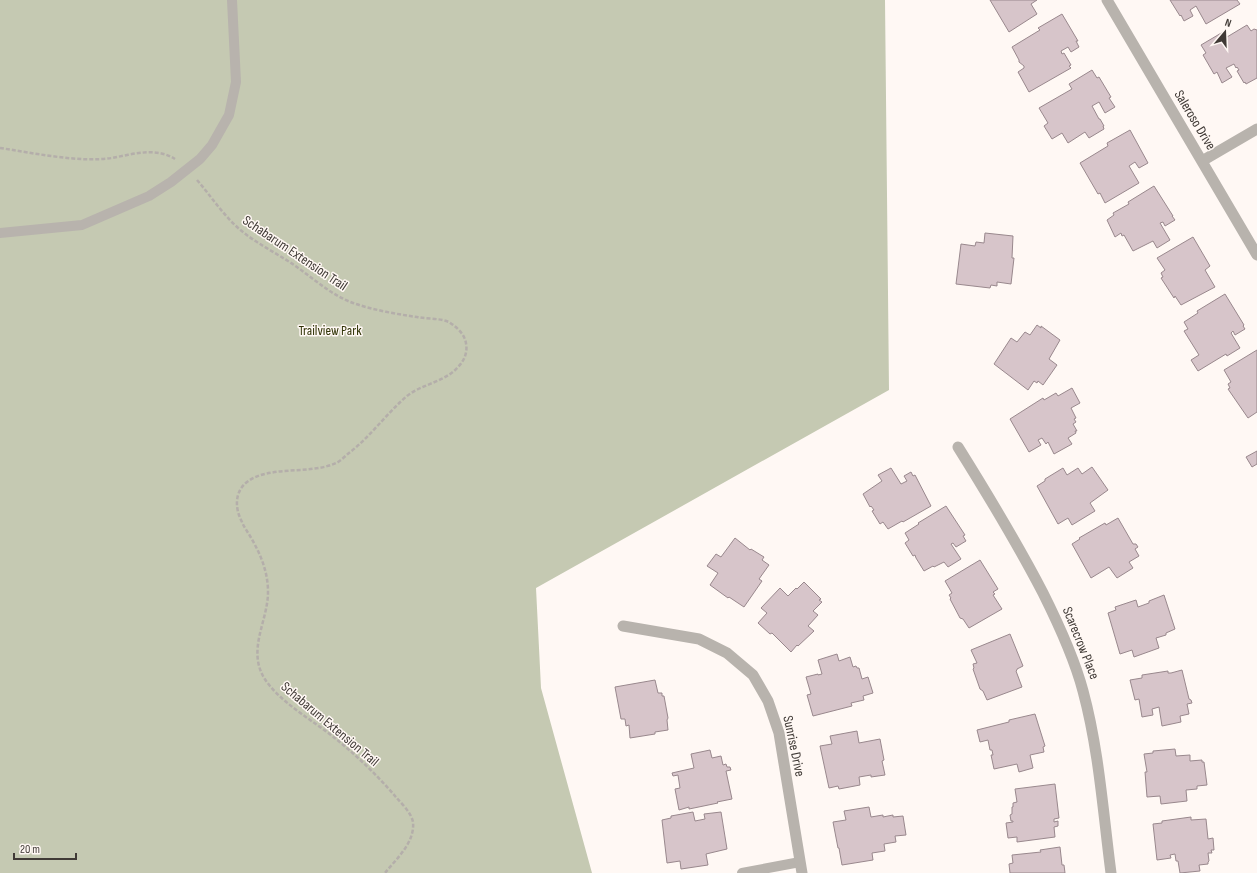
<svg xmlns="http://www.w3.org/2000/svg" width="1257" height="873" font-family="'Sofia Sans Condensed',sans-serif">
<rect width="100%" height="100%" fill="#fff8f4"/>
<!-- green -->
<path fill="#c5c9b2" d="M0 0H885L889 390 536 588 541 688 592 873H0Z"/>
<!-- building -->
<path fill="#d7c5ca" stroke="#99888d" d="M990 0H1037L1031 4 1037 14 1009 32Z
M1170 0H1237L1240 4 1206 24 1196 6 1190 10 1193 16 1184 21 1181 15 1180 16Z
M1062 14 1078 41H1076L1079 47 1071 52 1068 47 1061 51 1062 54 1064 53 1071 65 1069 66 1071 68 1029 92 1018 72 1024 68V66L1019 62V60L1012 47 1040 30 1038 28Z
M1247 25 1251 31 1254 29 1257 30V78L1246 84 1245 82 1244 83 1237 71 1239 70 1237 67 1236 68 1234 64 1226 68 1232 77 1222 83 1217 72 1214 74 1203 55 1206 53 1201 45 1223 32 1227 37Z
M1092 70 1097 78 1099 77 1111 97 1109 98 1115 107 1105 113 1099 102 1092 106 1099 119H1100L1104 126H1103L1104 129 1089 138 1085 132 1068 143 1062 133 1052 139 1044 126 1048 123 1039 108 1072 89 1069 84Z
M1130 130 1148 163 1139 168 1135 162 1129 166 1139 183 1105 203 1100 193 1098 194 1080 163 1108 146 1107 143Z
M1154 186 1173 216H1172L1175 220 1165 226 1163 222 1160 223 1170 240 1157 248 1153 241 1133 251 1124 235 1122 236 1121 233 1115 237 1107 220 1114 215 1113 213 1129 204 1128 202Z
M985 233 1013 236 1012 258H1014L1011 284 997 282V286L991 285 990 288 956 284 961 244 975 246 976 242 984 243Z
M1193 237 1210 266 1205 270 1215 287 1181 305 1175 296 1174 298 1161 278 1163 277 1161 273 1165 270 1157 258Z
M1225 294 1244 325 1243 326 1245 329 1235 335 1233 331 1231 333 1240 348 1227 356 1226 354 1198 371 1191 360 1199 355 1184 331 1188 329 1184 322 1198 313 1197 311Z
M1037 325 1041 328V326L1060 340 1049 359 1057 365 1043 385 1038 381 1037 383 1034 381 1028 390 994 364 1011 338 1017 342 1025 332 1030 335Z
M1257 350V412L1248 418 1228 389 1230 388 1228 384 1231 382 1224 370Z
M1072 388 1080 403 1071 408 1076 418 1074 419 1076 422 1073 424 1077 431H1075L1076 433 1068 438 1072 444 1054 454 1048 442 1046 444 1042 438 1038 440 1041 445 1029 452 1010 419 1043 398 1044 400 1056 393 1058 396Z
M1257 451V464L1252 467 1246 457Z
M1092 467 1108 490 1090 503 1095 511 1072 525 1068 518 1058 524 1037 486 1045 481V479L1063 468 1067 475 1078 468 1082 474Z
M891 468 901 484 907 481 904 476 911 472 913 476 915 475 931 506 903 522 902 521 888 529 883 522 880 524 872 511 874 510 871 506 870 507 863 494 882 481 878 475Z
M946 506 965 535 963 536 966 541 956 547 953 543 951 544 961 559 948 567 944 562 934 567 933 566 924 571 916 558 915 555 913 556 905 543 909 540 905 533 919 524 918 523Z
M1118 518 1133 544H1136L1138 547 1135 549 1139 556 1129 562 1133 568 1117 578 1109 567 1091 578 1072 544 1080 539 1079 538 1105 523 1106 525Z
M735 538 750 550 751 549 764 557 762 560 769 565 759 579 762 581 744 607 729 597 728 598 710 585 718 573 707 566 716 554 721 557Z
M980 560 998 589 993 592 995 594 993 595 1002 609 969 628 963 619 960 618 950 599 951 598 949 595 952 593 945 581Z
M804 582 821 599 819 600 822 602 813 611 818 615 808 626 814 631 798 646 797 645 791 652 772 633 770 634 758 623 767 613 761 608 780 588 788 596 796 588 797 589Z
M1164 595 1175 629 1166 633V635L1156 638 1159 648 1134 657 1132 650 1120 654 1108 613 1116 610 1115 607 1136 600 1138 607 1149 603V601Z
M1010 634 1023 666 1017 669V670L1016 671 1022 687 987 700 983 691 980 689 973 669 974 668 973 664 977 663 971 650Z
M837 654 839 661 850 657 853 667 856 666 857 668H859L862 679 868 677 873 693 863 696 864 700 851 703 852 706 813 716 807 695 811 694 806 677 818 674V675L822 674 818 660Z
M1182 670 1189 699 1191 700 1192 703 1187 704 1189 714 1180 716 1181 722 1162 726 1159 707 1152 709 1153 715 1142 717 1139 699 1135 700 1130 680 1142 678V675L1168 671V673H1171Z
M655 680 658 693H662V696H664L668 718 667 720 668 730 655 732V734L630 738 629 725 626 726 625 719H621L615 687Z
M1035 714 1045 746 1043 747 1044 752 1030 755 1033 768 1019 772 1017 764 994 769 991 755H993L992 750H990L988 740 980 742 977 730 1009 722V720Z
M857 731 859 743 880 739 884 760 882 761 885 775 871 777V775L859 777 860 785 839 789 838 786 829 788 820 746 832 744 830 736Z
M1175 749 1176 756 1190 755V761L1202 760V762H1204L1207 785 1197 786V789L1186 790 1187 801 1161 804 1160 796 1147 797 1145 772H1147L1144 754 1153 753V751Z
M710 750 712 758 721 756 723 765 726 764 727 767H730L731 770 726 771 732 799 717 802 718 803 689 809V807L679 810 675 789 680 788 678 775 673 776 672 773 694 768 691 754Z
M1055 784 1059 818 1054 819V822L1058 821V826L1054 827 1055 837 1017 842V837L1008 838 1006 823 1013 822V821H1011L1010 815 1012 814V807H1013V803L1017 802 1015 789Z
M869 807 871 817 883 815V817L893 815V817L903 816 906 835 895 836 896 842 884 844 885 851 872 853 873 860 842 865 839 848H838L833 822 846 820 844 811Z
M693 812 695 821 705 819 704 814 721 812 727 849 706 854 708 865 681 869 680 861 667 863 662 820 671 818V816Z
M1191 817V820L1206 819 1208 839 1213 838 1214 850H1211L1212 853H1208L1209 861 1208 862V864L1199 865 1200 871 1180 873 1178 861H1176L1175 854 1170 855 1171 858 1157 860 1153 824 1162 823V821Z
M1060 847 1062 865H1064L1065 873H1010L1009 864 1013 863 1012 855 1041 852 1040 850Z"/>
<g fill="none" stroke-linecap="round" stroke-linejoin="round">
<!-- path -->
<path stroke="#b4aeaa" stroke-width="2.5" stroke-dasharray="4 2" stroke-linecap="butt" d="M0 148C34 153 79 163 112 158 133 154 156 147 175 159
M197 180C210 195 221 212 236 226 253 242 275 252 294 265 313 278 331 295 353 303 373 310 396 314 417 317 427 319 439 318 449 322 455 326 461 331 464 337 469 348 466 359 458 367 445 382 422 384 407 396 386 414 371 436 349 453 345 456 341 461 336 463 310 475 269 465 247 482 234 492 235 509 242 522 244 527 247 531 250 536 260 553 268 571 268 592 268 620 248 648 263 676 277 701 314 721 336 739 357 756 377 775 395 796 401 803 411 812 413 822 415 843 396 859 385 873"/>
<!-- service -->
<path stroke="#b8b3ad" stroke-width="10" d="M0 233 82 225 149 196 171 182 200 159 212 145 229 115 236 82 232 0
M742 873 800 862"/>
<!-- minor -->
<path stroke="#b8b3ad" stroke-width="11" d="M1107 0 1257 255
M1202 161 1257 129
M958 447C988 495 1017 543 1043 593 1059 625 1074 657 1083 691 1099 750 1103 812 1111 873
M623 626 699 639 727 653 753 675 768 701 779 733 802 873"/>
</g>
<g text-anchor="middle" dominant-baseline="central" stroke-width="3" stroke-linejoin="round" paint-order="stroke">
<!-- street labels -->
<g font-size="14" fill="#403a36" stroke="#fff8f4">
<text transform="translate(1195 120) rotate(59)">Saleroso Drive</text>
<text transform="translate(295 253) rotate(34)">Schabarum Extension Trail</text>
<text transform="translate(1081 643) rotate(68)">Scarecrow Place</text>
<text transform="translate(330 724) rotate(40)">Schabarum Extension Trail</text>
<text transform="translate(794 746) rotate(78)">Sunrise Drive</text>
</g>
<!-- park labels -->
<g font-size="14" fill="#303305" stroke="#fff8f4">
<text x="330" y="330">Trailview Park</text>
</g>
</g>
<!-- north arrow -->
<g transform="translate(1225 32) rotate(19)" stroke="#fff8f4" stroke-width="3" paint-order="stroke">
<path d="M0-3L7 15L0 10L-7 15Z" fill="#403a36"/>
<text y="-6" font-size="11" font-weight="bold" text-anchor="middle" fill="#403a36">N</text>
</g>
<!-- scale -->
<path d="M14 853v6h62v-6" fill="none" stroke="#403a36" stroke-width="2"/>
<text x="20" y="853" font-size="12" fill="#403a36" stroke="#fff8f4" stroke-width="3" paint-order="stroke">20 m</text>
</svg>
